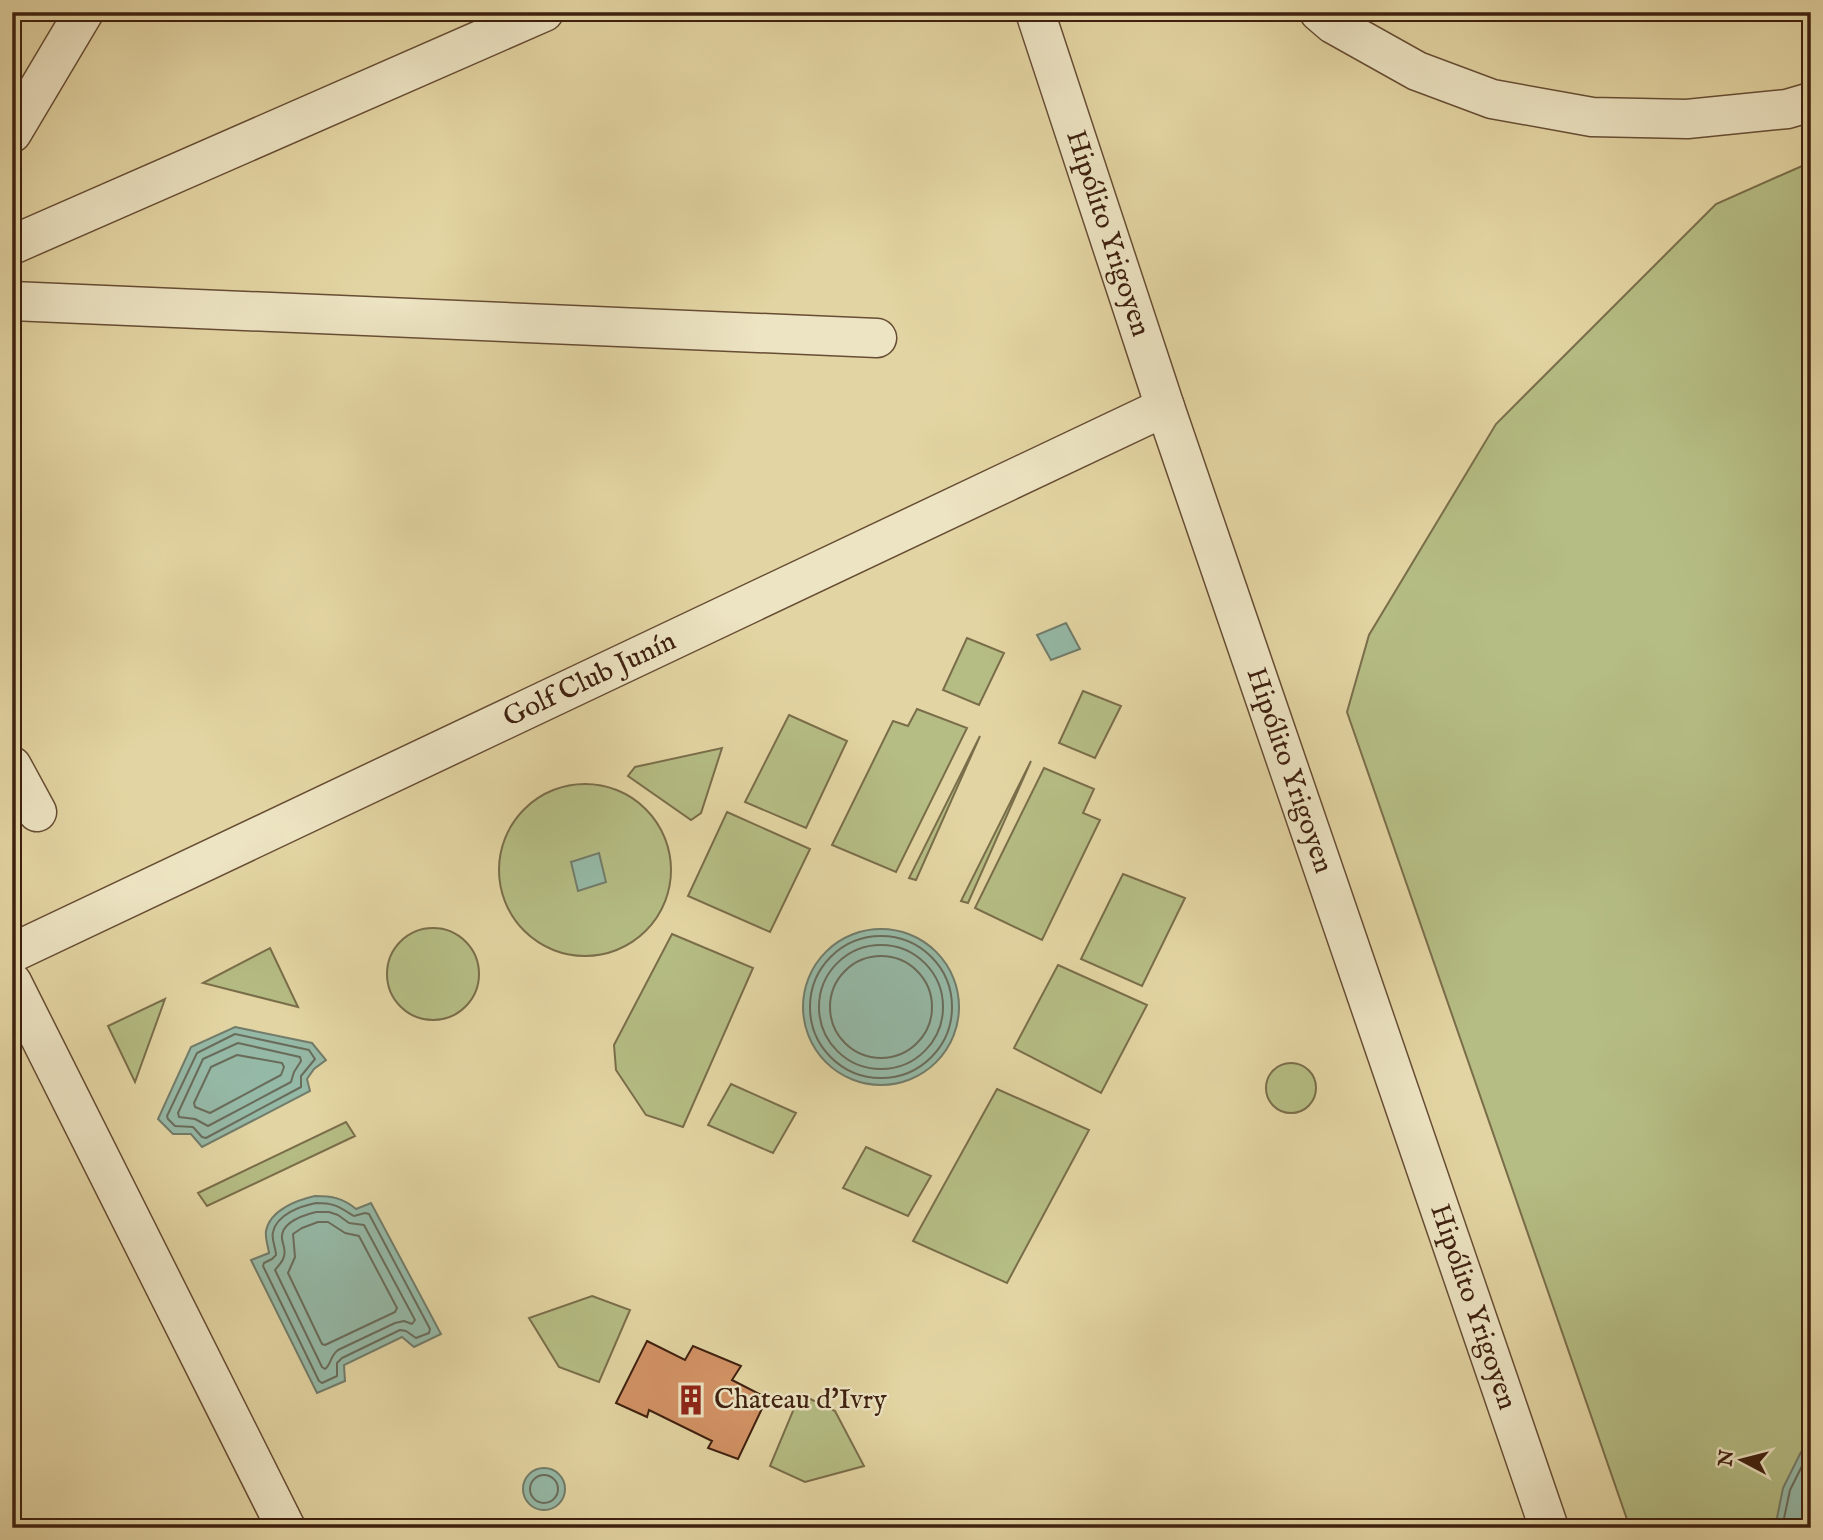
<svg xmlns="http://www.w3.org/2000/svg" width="1823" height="1540" font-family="'IM FELL English',serif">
<rect width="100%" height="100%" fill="#e3d5a3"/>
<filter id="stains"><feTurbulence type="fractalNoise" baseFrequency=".00286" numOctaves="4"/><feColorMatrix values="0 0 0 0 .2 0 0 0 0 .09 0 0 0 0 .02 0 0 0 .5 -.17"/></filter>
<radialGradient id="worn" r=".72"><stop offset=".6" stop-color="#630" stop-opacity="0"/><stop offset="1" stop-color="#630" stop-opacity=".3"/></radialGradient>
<!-- green -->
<path fill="#b5bd84" stroke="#7a6e4a" stroke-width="2" d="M1811 162V1528H1630L1347 712 1369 635 1496 424 1716 204Z
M967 638 1004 653 979 705 943 690Z
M1083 691 1121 706 1095 758 1059 743Z
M917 709 967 728 896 872 832 845 893 721 908 726Z
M789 715 847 741 806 828 745 802Z
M980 736 916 880 909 878Z
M722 748 701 813 691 820 628 776 635 767Z
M1031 761 968 903 961 901Z
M1044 768 1094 789 1083 813 1100 820 1042 940 975 908Z
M499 870a86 86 0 1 1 172 0a86 86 0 1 1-172 0Z
M727 812 810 849 770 932 688 896Z
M1123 874 1185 898 1142 986 1081 959Z
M387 974a46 46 0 1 1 92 0a46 46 0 1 1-92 0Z
M672 934 753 968 683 1127 646 1115 616 1070 614 1045Z
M270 948 298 1007 203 983Z
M1058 965 1147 1005 1101 1093 1014 1048Z
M165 999 135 1082 108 1026Z
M1266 1088a25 25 0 1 1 50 0a25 25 0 1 1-50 0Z
M731 1084 796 1113 773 1153 708 1125Z
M997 1089 1089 1130 1007 1283 913 1241Z
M346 1122 355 1136 207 1206 198 1193Z
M866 1147 931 1176 908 1216 843 1188Z
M592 1296 630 1310 599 1382 559 1367 529 1318Z
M800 1394 835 1411 864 1466 805 1482 770 1466Z"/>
<!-- water -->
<path fill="#95b9a7" stroke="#727c6a" stroke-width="2" d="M1066 623 1080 649 1051 660 1037 635Z
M599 853 606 882 578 891 571 862Z
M803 1007a78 78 0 1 1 156 0a78 78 0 1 1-156 0Z
M235 1027 312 1043 326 1060 314 1069 307 1079 310 1091 202 1147 191 1134H173L158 1119 191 1047Z
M315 1196C332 1196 343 1198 356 1209L371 1203 441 1334 414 1347 402 1337 344 1365 345 1381 317 1393 251 1260 269 1253C268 1246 265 1238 266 1231 270 1210 297 1200 315 1196Z
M1801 1452H1811V1528H1775L1783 1488Z
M523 1489a21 21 0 1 1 42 0a21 21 0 1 1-42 0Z"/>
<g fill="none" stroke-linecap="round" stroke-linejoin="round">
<!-- shore -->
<path stroke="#6a6c5b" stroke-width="2" d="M810 1007a71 71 0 1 1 142 0a71 71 0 1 1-142 0Z
M819 1007a62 62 0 1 1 124 0a62 62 0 1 1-124 0Z
M830 1007a51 51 0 1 1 102 0a51 51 0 1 1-102 0Z
M235 1034 309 1050 315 1059 301 1076V1087L206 1138 202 1137 193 1127 175 1126 168 1119 167 1116 197 1053Z
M238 1043 300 1057 301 1061 294 1072 291 1082 208 1126 195 1119 179 1117 178 1113 203 1059Z
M237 1055 282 1063 284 1067 281 1075 210 1113 195 1107 194 1103 211 1067Z
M316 1203C335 1203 339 1207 354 1216L365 1213 369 1214 430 1329 429 1333 416 1338 406 1331 400 1330 342 1358 337 1363V1376L322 1383 319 1381 263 1266 264 1263 272 1259 276 1255C276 1248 271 1239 273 1232 277 1214 301 1206 316 1203Z
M316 1212H329L338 1215 349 1223 364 1225 415 1320 412 1324 404 1321 395 1323 338 1350C330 1356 331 1365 325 1369L322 1367 275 1270C278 1266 283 1262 284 1256 286 1250 283 1245 282 1239 280 1222 304 1215 316 1212Z
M318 1222H328L345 1233 359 1236 397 1308 395 1312 325 1345 322 1344 288 1273 295 1257 293 1234 302 1228Z
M530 1489a14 14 0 1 1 28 0a14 14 0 1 1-28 0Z
M1782 1528 1790 1490 1805 1460 1811 1458"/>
</g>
<!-- building -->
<path fill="#d39365" stroke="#3e200f" stroke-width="2" d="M647 1341 685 1360 693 1346 741 1366 732 1380 767 1398 738 1459 708 1448 712 1441 649 1410 647 1417 616 1403Z"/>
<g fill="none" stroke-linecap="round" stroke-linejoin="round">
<!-- minor casing -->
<g stroke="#674d34" stroke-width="41">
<g id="minor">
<path id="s1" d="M1035 12 1165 407 1549 1528"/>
<path d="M1319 12 1333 24 1417 71 1492 99 1592 117 1687 119 1787 109 1811 102"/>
<path d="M12 133 84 12"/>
<path d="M12 245 544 12"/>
<path d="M12 301 877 338"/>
<path d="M12 766 37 812"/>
<path id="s2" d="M12 953 1165 407"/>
<path d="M12 982 286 1528"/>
</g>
</g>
<!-- minor -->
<use href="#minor" stroke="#ede4c3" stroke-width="38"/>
</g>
<!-- icons -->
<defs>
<g id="building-bare" transform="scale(2.415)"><path d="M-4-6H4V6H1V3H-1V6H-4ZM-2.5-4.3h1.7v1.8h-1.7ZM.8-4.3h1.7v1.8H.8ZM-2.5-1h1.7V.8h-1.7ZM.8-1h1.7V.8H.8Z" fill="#8f2418" stroke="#ede4c3" stroke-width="2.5" paint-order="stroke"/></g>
</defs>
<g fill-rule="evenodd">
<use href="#building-bare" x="691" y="1400"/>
</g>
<g text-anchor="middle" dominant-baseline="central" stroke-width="5" stroke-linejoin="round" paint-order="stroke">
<!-- street labels -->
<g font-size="28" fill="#3e200f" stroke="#ede4c3">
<text stroke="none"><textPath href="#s1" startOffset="233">Hipólito Yrigoyen</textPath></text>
<text stroke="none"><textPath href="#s2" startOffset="639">Golf Club Junín</textPath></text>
<text stroke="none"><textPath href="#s1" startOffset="800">Hipólito Yrigoyen</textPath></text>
<text stroke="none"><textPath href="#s1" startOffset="1367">Hipólito Yrigoyen</textPath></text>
</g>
<!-- poi labels -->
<g font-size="28" fill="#3e200f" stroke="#ede4c3" text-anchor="start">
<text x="714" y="1400">Chateau d'Ivry</text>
</g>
</g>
<!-- margin -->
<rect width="1823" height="1540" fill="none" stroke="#e3d5a3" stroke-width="42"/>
<rect x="14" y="14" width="1795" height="1512" fill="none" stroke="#3e200f" stroke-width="3.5"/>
<rect x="21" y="21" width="1781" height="1498" fill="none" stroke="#3e200f" stroke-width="2"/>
<!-- north arrow -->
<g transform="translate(1742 1460) rotate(277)" stroke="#ede4c3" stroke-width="5" paint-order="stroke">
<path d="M0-5L12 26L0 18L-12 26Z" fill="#3e200f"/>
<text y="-10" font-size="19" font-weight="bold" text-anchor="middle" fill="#3e200f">N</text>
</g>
<rect width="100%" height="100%" filter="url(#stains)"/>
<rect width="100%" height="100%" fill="url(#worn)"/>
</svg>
